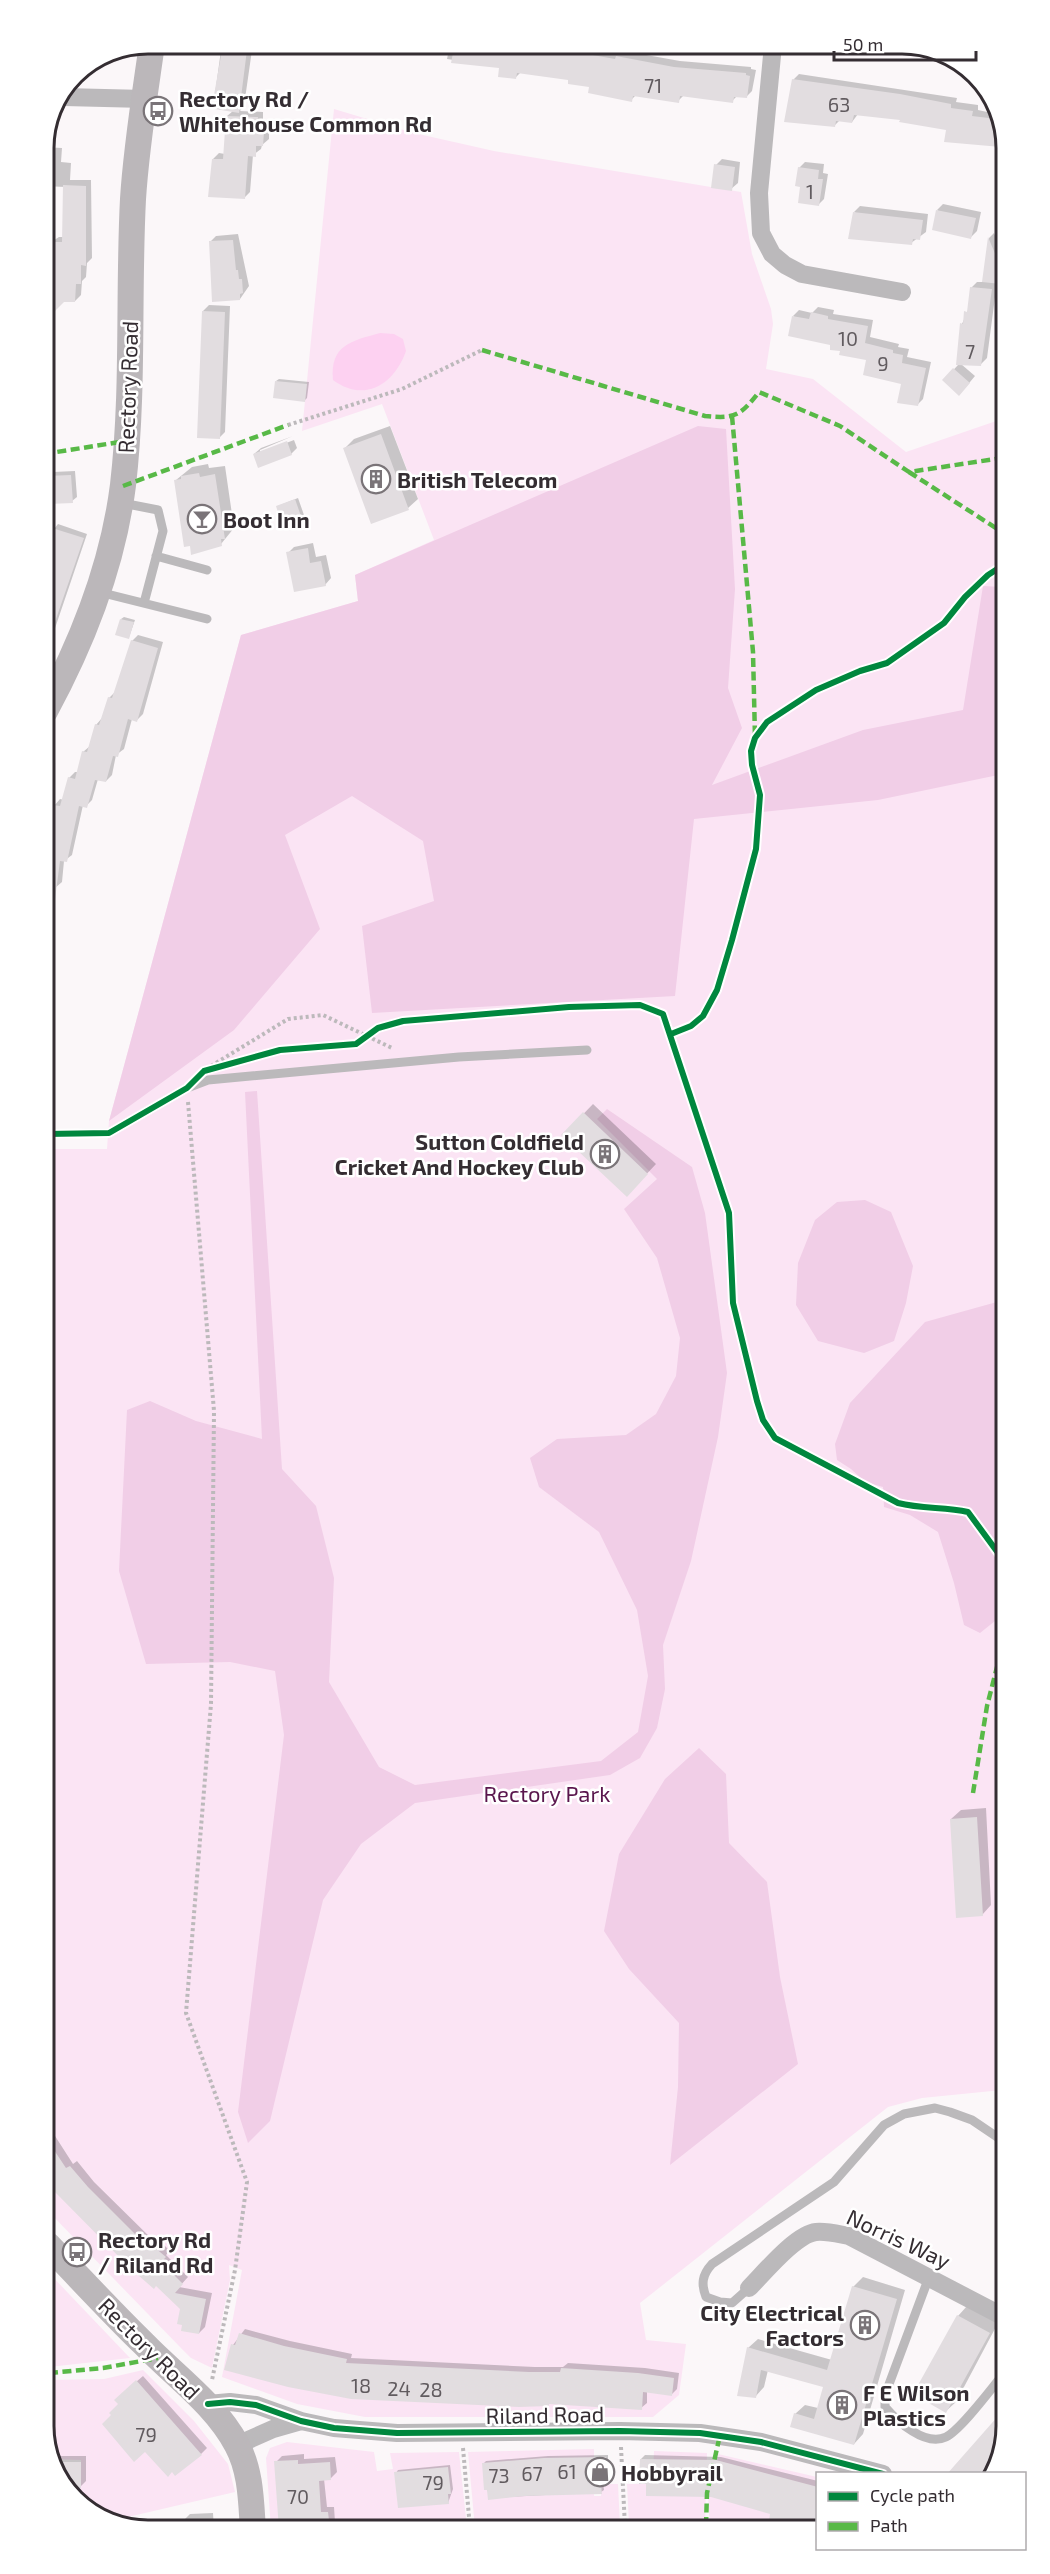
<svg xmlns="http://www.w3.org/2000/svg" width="1050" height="2574" font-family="'Exo 2',sans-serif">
<rect width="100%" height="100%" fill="#fbf7f9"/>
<!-- green -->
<path fill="#fbe4f4" d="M334 109 414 133 494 151 741 192 752 254 771 309 773 324 766 369 813 379 906 452 1002 419 1006 2086 1002 2090 922 2098 888 2107 640 2303 646 2340 686 2344 679 2395 653 2417H365L297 2404 222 2377 242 2270 229 2265 230 2280 212 2368 191 2358 180 2347 48 2211 46 1149H107L109 1121 241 635 358 601 355 575 434 540 382 404 302 431Z
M49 2273 130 2358 49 2367Z
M143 2370 194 2421 228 2464 235 2492 115 2520 84 2509 70 2488H81V2460L49 2459V2380L104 2379Z
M287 2442 374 2452 377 2471 393 2469 390 2453 459 2452 467 2528 271 2529 266 2458 270 2448Z
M594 2449V2496H601V2484H618L620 2526 475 2528 468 2452Z
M654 2451 707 2453 705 2524 629 2525 627 2484H646V2495L652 2496Z
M718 2454 817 2477V2526L710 2527 708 2497Z"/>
<!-- forest -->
<path fill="#f1cee7" d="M698 426 726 429 735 589 728 688 742 728 712 785 863 730 963 710 983 586 1002 587 1003 774 878 800 694 819 675 996 372 1013 362 926 434 901 423 841 352 796 285 835 320 929 234 1030 109 1121 241 635 358 601 355 575Z
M257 1091 282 1469 316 1506 334 1578 329 1682 379 1767 415 1785 601 1761 638 1732 648 1676 637 1610 599 1532 539 1487 530 1458 557 1439 626 1435 656 1414 676 1376 680 1338 657 1258 624 1209 657 1179 597 1119 607 1109 692 1167 705 1213 727 1373 718 1437 691 1561 663 1645 665 1689 657 1728 640 1758 610 1775 415 1803 361 1844 323 1900 270 2121 248 2143 238 2112 284 1735 275 1671 230 1662 146 1664 119 1571 127 1410 150 1401 196 1421 262 1439 245 1092Z
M865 1200 891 1212 913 1266 906 1303 894 1341 864 1353 818 1341 796 1305 798 1263 815 1220 837 1202Z
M1004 1300 1005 1613 980 1633 964 1625 954 1583 938 1532 910 1515 884 1507 883 1487 865 1482 851 1469 837 1460 835 1444 850 1403 925 1322Z
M699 1748 726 1774 729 1843 767 1882 780 1977 798 2064 670 2165 678 2087 679 2023 629 1969 604 1931 619 1854 665 1779Z"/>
<!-- water -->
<path fill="#fdd1f1" d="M380 333 394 334 403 339 406 351C394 385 364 403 333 380 330 345 351 341 380 333Z"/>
<!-- shadow -->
<path fill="#0003" d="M585 47 621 53 624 51 680 61 751 67V69L756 70 752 91 746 97 737 96 732 101 684 95 678 101 636 95 631 100 570 79 521 72 516 77 501 67 447 59 448 54 433 51V49L428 48Z
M221 50H252L244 106 240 111 263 112V126H269V139L262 145 261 149 253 155 250 192 244 198 213 159 219 153 225 154 227 116 233 111 219 94H215Z
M799 74 957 98 956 102 978 105V110L1001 115V146L946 141 947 129 901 119 858 114 852 122 840 120 834 126 793 80Z
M44 147 62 148 61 162 71 163 70 180H91L92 258 87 263 86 277 82 281 81 295 75 301 48 258 44 255 45 246 59 237H63L65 187 44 186Z
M722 159 740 162 738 183 731 189 716 165Z
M805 162 824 164 823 173 828 174 824 199 818 205 802 185 799 168Z
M943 204 981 212 977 231 971 237 937 210Z
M860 206 928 214 926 232 911 243 854 212Z
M994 233 1001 249V282H997L987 358 980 365 961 364 975 376 965 388 944 380 958 365 962 324 969 308 971 288 977 282H984L989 238Z
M238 234 249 286 240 299 210 242 216 236Z
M209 305 230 306 225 432 219 438 203 311Z
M818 307 834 310 833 314 873 320 870 337 899 344 898 347 909 349 907 357 931 362 923 399 917 405 903 383 867 358 841 350 793 316 799 310 812 313Z
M279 379 309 382 307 398 305 400 276 381Z
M390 426 418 499 408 508 344 449 354 439Z
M293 436 260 450V453L294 440 297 448 291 454H254L261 448Z
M208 464 209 468 225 466 234 528 221 544 176 480 192 467Z
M75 471 77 497 72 501 48 477 53 472Z
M298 498 304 515 301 517 278 506Z
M58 524 87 534 51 640 47 644 45 578 51 559 45 556 54 529Z
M313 543 316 557 326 555 331 578 325 585 288 553 294 547Z
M124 617 135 620 129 637 121 619Z
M138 635 163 642 143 714 137 720 132 719 124 749 116 755 112 775 106 781 98 779 92 800 86 806 83 805 72 855 64 861 62 882 55 888 52 909 45 915V827L49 828 54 806 60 799 64 800 69 778 75 772H78L83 752 90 746 96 725 102 718 109 698 116 691 132 641Z
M593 1104 656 1164 627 1195 564 1134Z
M986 1808 991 1905 982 1915 951 1819 961 1810Z
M48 2125 73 2164 77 2161 94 2182 158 2245 161 2242 170 2251 166 2255 188 2277 179 2287 212 2293 205 2327 199 2333 182 2308 48 2180Z
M863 2277 905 2290 863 2434 854 2444 795 2414 805 2405 818 2408 825 2386 768 2370 764 2387 755 2397 748 2348 758 2339 832 2360 853 2287Z
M967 2306 998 2323 956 2402 946 2411 958 2316Z
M245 2329 290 2341 352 2354 351 2358 535 2367H563L568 2363 645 2368 679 2373 677 2389 672 2394 647 2391V2403L641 2408 550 2402 548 2405 233 2345Z
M143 2376 207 2448 201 2454 113 2415 120 2404 122 2394Z
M1006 2409V2426L990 2474H962L954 2467Z
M304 2454V2459L335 2457 337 2472 331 2478 324 2479 327 2507H334L335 2522 329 2529H281L276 2462 282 2456Z
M608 2455V2480L603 2482 604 2490 601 2492 489 2498 483 2464 486 2461 548 2456Z
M645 2455 721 2457 818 2481V2526L712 2496 648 2483 641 2459Z
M57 2456H86V2481L80 2487H69L51 2462Z
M450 2465 453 2489 448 2503 396 2473 398 2470Z
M213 2513 214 2530H183L182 2522 190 2514Z"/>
<!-- building -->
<path fill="#e2dde0" d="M548 47 615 59 616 56 674 67 746 73V75L750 76 747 98 734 97 733 103 680 96 679 103 633 96 632 102 588 93 589 87 568 84V80L517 73 516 79 498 77 499 68 451 63 454 48Z
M222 50H247L239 113 215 109 218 95H214Z
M792 79 900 94 951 104V108L973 111 972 116 997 119 996 126H1001V147L944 142 946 130 899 122 900 120 854 115 852 123 836 121 835 127 784 122Z
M226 116 258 117 257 131 264 132 263 146H256V157L248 156 245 199 208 197 212 159H223Z
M714 164 735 167 732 191 711 188Z
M798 167 819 170 818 179H823L819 206 798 203 800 187 795 186Z
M63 185 86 186V266L81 265V284H76L75 302H64L44 322V247L52 242H62Z
M936 210 976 218 971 239 932 230Z
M853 212 923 220 920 240 913 239 912 245 848 239Z
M988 237 997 258 1001 259V284L982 282Z
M233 240 236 270H238L239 279H242L243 293 240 294V300L212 302 209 241Z
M970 287 992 289 981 366 956 365 960 323 963 324 964 311 967 312Z
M202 311 225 312 220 439 197 438Z
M811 312 828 316V319L868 326 865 343 893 350V353L903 355 902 363 926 368 918 406 897 403 901 384 863 375 866 360 839 355 840 351 830 350V345L788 336 792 316 809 319Z
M953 368 970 383 959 396 942 380Z
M275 381 307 384 305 402 273 398Z
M381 434 409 510 371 524 343 448Z
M287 441 292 455 258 468 253 454Z
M199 473 200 477 215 474 225 539H221L222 546 191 555 190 546 184 547 174 480 181 479V476Z
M71 475 73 503 48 504 46 476Z
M295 499 302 519 282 525 276 506Z
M52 528 84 538 47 645H45V552Z
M308 548 310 563 321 561 326 586 294 592 286 552Z
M120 619 134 622 129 639 115 635Z
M131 640 158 648 137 722 128 719 118 757 113 756 106 782 95 780 87 808 79 806 67 862 60 861 55 899 45 898V841L53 805 60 806 68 777 75 779 82 751 87 752 95 724 99 725 108 697 112 698Z
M583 1112 648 1174 627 1197 561 1135Z
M977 1817 983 1916 956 1918 950 1819Z
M48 2141 66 2168 70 2166 88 2187 151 2250 154 2247 166 2257 161 2262 183 2284 175 2293 206 2299 199 2334 181 2331 182 2325 177 2324 180 2309 156 2286 154 2289 131 2269 51 2188 48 2184Z
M852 2286 897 2299 854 2445 790 2427 794 2413 814 2419 823 2387 761 2370 756 2398 737 2396 747 2347 827 2370Z
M957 2315 990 2333 946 2413 913 2394Z
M239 2333 284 2346 347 2359 346 2363 529 2372H560L561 2368 638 2373 674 2378 672 2396 643 2392 642 2410 549 2404V2406L519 2407 351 2399 288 2387 224 2370 231 2344 235 2345Z
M136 2380 202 2455 175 2476 172 2472 168 2477 145 2452 134 2462 102 2424 111 2415 109 2413 118 2404 114 2400Z
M1006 2407V2426L990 2474H947Z
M606 2457V2484H601L602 2494 524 2496 488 2500 487 2490H484L482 2463 544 2458Z
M640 2459 716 2460 818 2487V2526H787L769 2521 770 2514 711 2497 646 2496V2484H639Z
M298 2460V2464L330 2462 331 2480 319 2481 321 2512H328L330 2529H279L274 2461Z
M51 2462H81V2488H70Z
M448 2467 451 2494H448L449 2504 398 2508 394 2472Z"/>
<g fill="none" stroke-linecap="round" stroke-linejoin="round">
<!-- path -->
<path stroke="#bcb9bb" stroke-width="4" stroke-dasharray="3 3" stroke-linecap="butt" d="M288 425 402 389 482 350
M211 1066 288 1019 323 1015 392 1048
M188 1102 214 1411 211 1704 186 2013 247 2182 235 2270 212 2380
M621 2447 625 2527
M463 2448 470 2528"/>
<!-- lane -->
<path stroke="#bbb9bb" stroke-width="9" d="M122 503 158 510 163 531 144 603
M156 556 207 570
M99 592 207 619
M46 1134 109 1133 187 1088 208 1080 459 1057 587 1050
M929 2277 885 2395V2407C897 2421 925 2447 946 2437 962 2429 993 2386 1006 2371
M749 2288 732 2303 720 2302 706 2297C701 2284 702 2275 712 2264L834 2182 884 2125 904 2114 935 2108 950 2112 972 2120 1006 2143"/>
<!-- street -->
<path stroke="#bbb9bb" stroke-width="18" d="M773 45 759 193 761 233 772 254 785 265 802 274 902 292
M64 97 145 99
M749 2288C764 2273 796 2234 816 2232 827 2231 838 2234 849 2236L1006 2318
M208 2404 230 2402 256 2405 301 2421 334 2428 397 2433 620 2431 700 2433 761 2442 883 2474
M237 2445 273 2429 301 2421"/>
<!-- secondary -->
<path stroke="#bbb7ba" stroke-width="26" d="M45 711C83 641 113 564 123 485 134 390 128 294 133 199 136 150 144 100 151 51
M48 2245C80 2278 111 2312 144 2344 176 2377 215 2404 237 2445 251 2471 251 2501 253 2530"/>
<!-- quiet -->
<path stroke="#58b947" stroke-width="4.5" stroke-dasharray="9 4.5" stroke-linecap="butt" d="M482 350 705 416C735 419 740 416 759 392L840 426 909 472 1002 458
M732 416 753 652 755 738
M44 454 126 441
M909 472 1002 532
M123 486 288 425
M973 1793 987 1706 1005 1636
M49 2373 103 2368 158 2358
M651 2527 706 2525 707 2493 720 2435"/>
<!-- cycleway casing -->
<g stroke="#fff" stroke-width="10">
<path id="cycleway" d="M671 1034 691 1026 703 1016 717 990 732 940 756 849 760 795 752 765 751 751 755 738 767 722 816 690 860 671 887 663 944 623 965 597 988 575 1002 566
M46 1134 109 1133 187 1088 204 1071 280 1050 356 1044 378 1028 403 1021 569 1007 640 1005 663 1014 729 1213 733 1303 757 1401 763 1420 775 1438 898 1503C922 1509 944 1507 968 1512L1004 1561
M208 2404 230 2402 256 2405 301 2421 334 2428 397 2433 620 2431 700 2433 761 2442 883 2474"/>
</g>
<!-- cycleway -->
<use href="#cycleway" stroke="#00873e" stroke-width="6"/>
</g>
<!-- icons -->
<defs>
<g id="bus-ring" transform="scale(1.5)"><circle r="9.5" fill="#fff" stroke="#7a7478" stroke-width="1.5"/><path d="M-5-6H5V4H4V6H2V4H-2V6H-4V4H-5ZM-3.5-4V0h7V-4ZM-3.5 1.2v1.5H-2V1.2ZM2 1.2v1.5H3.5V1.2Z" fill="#7a7478"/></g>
<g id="building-ring" transform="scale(1.5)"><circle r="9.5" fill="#fff" stroke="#7a7478" stroke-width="1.5"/><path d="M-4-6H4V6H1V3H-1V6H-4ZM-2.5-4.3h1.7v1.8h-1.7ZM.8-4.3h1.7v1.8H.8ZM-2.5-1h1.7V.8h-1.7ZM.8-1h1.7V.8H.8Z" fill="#7a7478"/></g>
<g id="bar-ring" transform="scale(1.5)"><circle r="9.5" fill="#fff" stroke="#7a7478" stroke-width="1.5"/><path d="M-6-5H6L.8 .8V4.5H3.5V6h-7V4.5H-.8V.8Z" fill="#7a7478"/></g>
<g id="shop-ring" transform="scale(1.5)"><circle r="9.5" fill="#fff" stroke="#7a7478" stroke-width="1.5"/><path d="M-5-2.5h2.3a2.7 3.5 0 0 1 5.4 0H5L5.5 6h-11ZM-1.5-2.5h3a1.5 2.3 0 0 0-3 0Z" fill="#7a7478"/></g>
</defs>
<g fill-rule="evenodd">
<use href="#bus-ring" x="158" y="111"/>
<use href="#building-ring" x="376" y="479"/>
<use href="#bar-ring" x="202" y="519"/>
<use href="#building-ring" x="605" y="1154"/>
<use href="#bus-ring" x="77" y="2252"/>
<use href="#building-ring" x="865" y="2325"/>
<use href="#building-ring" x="842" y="2405"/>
<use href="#shop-ring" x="600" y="2472"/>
</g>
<g text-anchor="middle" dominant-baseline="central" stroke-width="5" stroke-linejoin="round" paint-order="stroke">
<!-- number labels -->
<g font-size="20" fill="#615b5f">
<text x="653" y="85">71</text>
<text x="839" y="104">63</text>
<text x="810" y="191">1</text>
<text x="848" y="338">10</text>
<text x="970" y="351">7</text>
<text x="883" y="363">9</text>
<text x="361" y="2385">18</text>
<text x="399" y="2388">24</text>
<text x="431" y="2389">28</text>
<text x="146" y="2434">79</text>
<text x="567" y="2471">61</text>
<text x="532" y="2473">67</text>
<text x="499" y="2475">73</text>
<text x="433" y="2482">79</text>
<text x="298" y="2496">70</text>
</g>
<!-- poi labels -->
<g font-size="22" font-weight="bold" fill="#342d32" stroke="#fff" text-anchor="start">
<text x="179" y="98">Rectory Rd /<tspan x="179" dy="25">Whitehouse Common Rd</tspan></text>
<text x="397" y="479">British Telecom</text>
<text x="223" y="519">Boot Inn</text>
<text x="584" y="1141" text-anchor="end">Sutton Coldfield<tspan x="584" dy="25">Cricket And Hockey Club</tspan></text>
<text x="98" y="2239">Rectory Rd<tspan x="98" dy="25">/ Riland Rd</tspan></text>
<text x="844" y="2312" text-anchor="end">City Electrical<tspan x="844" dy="25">Factors</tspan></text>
<text x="863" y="2392">F E Wilson<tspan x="863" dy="25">Plastics</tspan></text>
<text x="621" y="2472">Hobbyrail</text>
</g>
<!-- street labels -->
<g font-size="22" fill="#342d32" stroke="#fff">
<text transform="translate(127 387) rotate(-88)">Rectory Road</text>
<text transform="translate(899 2238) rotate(25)">Norris Way</text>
<text transform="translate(150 2348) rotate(45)">Rectory Road</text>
<text transform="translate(545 2414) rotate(-1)">Riland Road</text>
</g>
<!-- park labels -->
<g font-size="22" fill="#5a164d" stroke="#fff">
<text x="547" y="1793">Rectory Park</text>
</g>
</g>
<!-- crop -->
<path d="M0 0H1050V2574H0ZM148 54H902A94 94 0 0 1 996 148V2426A94 94 0 0 1 902 2520H148A94 94 0 0 1 54 2426V148A94 94 0 0 1 148 54Z" fill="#fff" fill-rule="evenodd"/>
<path fill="none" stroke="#342d32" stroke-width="3" d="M148 54H902A94 94 0 0 1 996 148V2426A94 94 0 0 1 902 2520H148A94 94 0 0 1 54 2426V148A94 94 0 0 1 148 54Z"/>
<!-- legend -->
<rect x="816" y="2472" width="210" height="78" fill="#ffffff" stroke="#aeabad" stroke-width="1.5"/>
<rect x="828" y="2492" width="30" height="9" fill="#00873e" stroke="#aeabad" stroke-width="1.5"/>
<text x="870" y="2502" font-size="18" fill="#342d32">Cycle path</text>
<rect x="828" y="2522" width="30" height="9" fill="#58b947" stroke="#aeabad" stroke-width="1.5"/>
<text x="870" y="2532" font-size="18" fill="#342d32">Path</text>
<!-- scale -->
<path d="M834 51v9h142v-9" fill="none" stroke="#342d32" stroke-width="3"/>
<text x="843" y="51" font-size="18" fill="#342d32" stroke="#ffffff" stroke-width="4.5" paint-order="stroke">50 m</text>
</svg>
